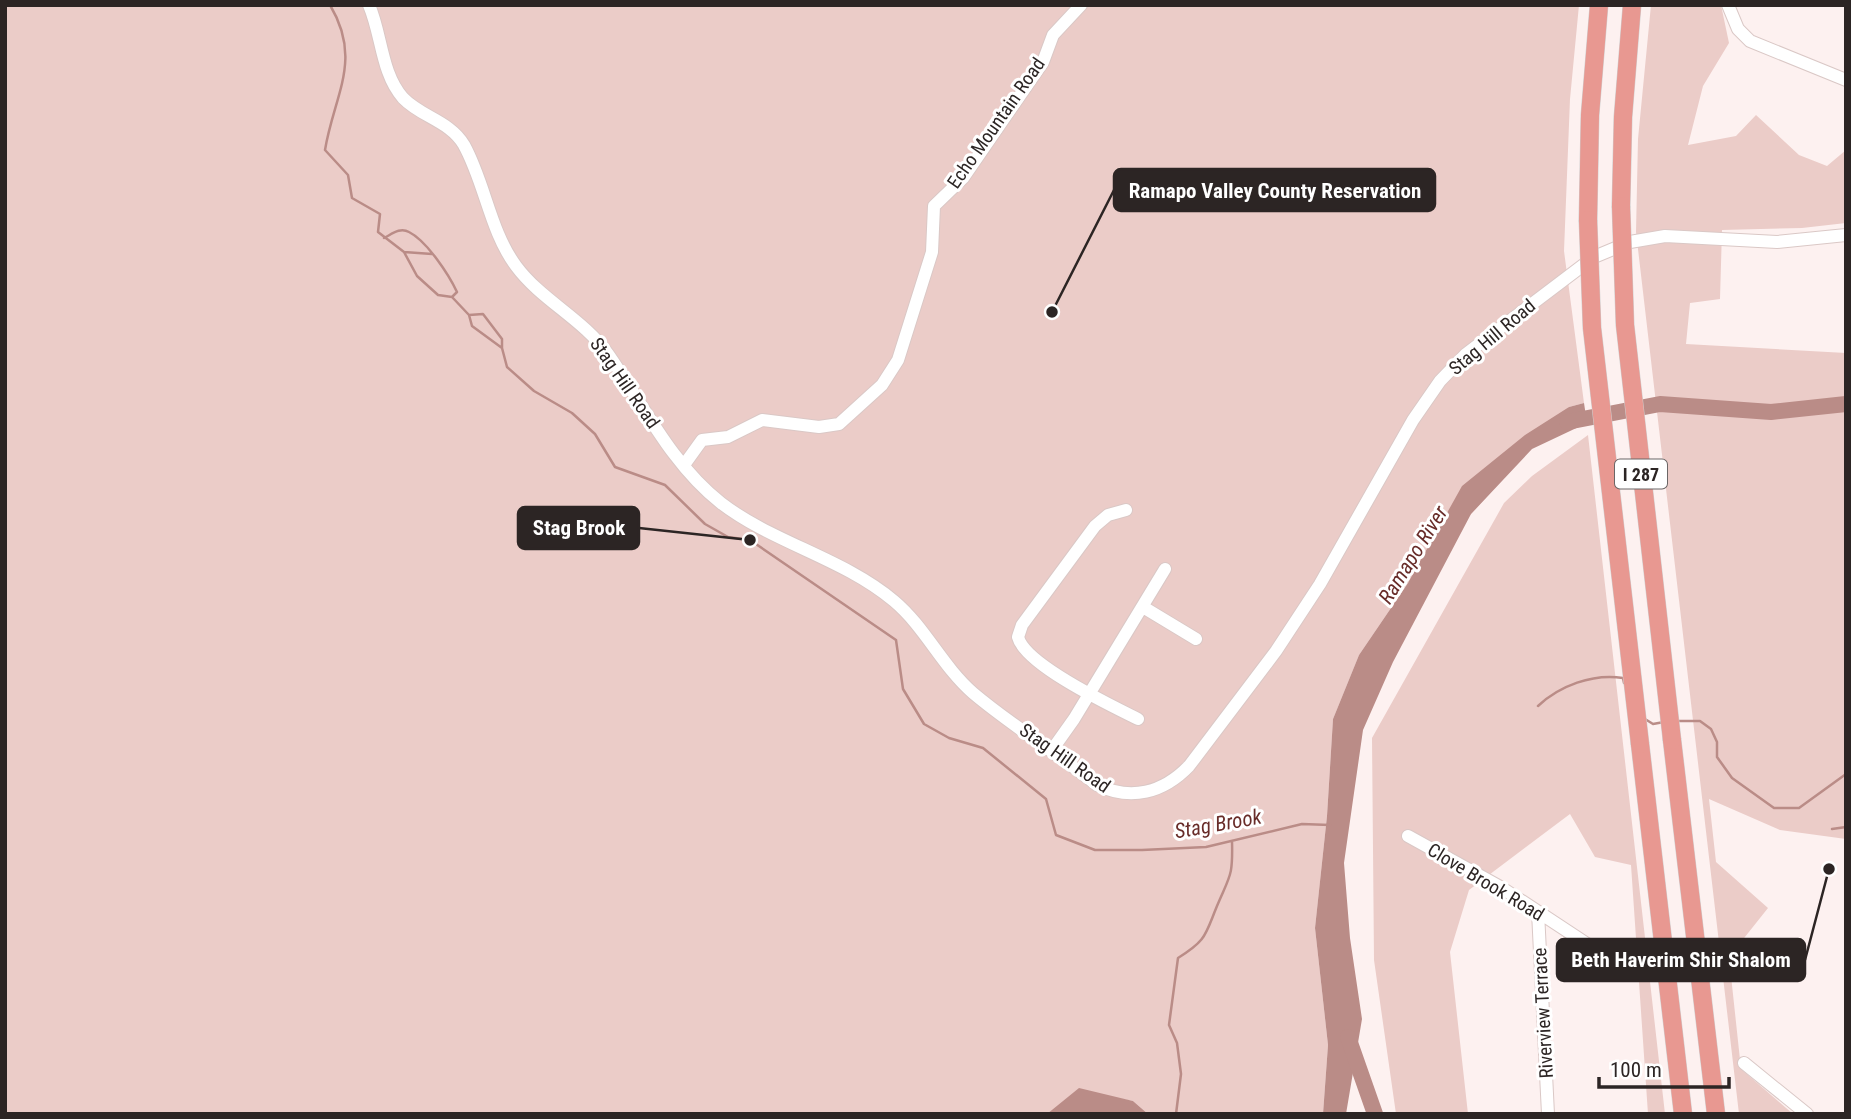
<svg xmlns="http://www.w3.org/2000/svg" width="1851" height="1119" font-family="'Roboto Condensed',sans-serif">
<rect width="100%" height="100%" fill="#fdf1f0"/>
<!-- green -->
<path fill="#ebccc8" d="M5 5H1579L1570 99 1564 251 1584 403 1569 407 1408 583 1359 655 1333 719 1327 816 1315 928 1328 1045 1323 1114H1148L1133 1101 1110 1097 1047 1114H5Z
M1651 5H1721L1729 43 1703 86 1688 145 1736 136 1756 115 1799 155 1827 166 1846 150V223L1802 228 1722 230 1720 299 1690 303 1686 344 1846 353V839L1780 830 1709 799 1716 862 1768 908 1729 957 1741 1069 1793 1114H1739L1636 232 1638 139Z
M1588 435 1665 1114H1648L1631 865 1595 857 1570 814 1469 890 1450 952 1468 1114H1396L1374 960 1372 738 1504 503 1532 476Z"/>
<!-- water -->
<path fill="#ba8c87" d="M1584 403 1587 423 1532 449 1471 514 1393 662 1363 730 1344 863 1350 938 1362 1019 1346 1114H1323L1328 1045 1315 928 1327 816 1333 719 1359 655 1408 583 1462 486 1525 435 1569 407Z
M1079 1088 1133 1101 1148 1114H1047Z"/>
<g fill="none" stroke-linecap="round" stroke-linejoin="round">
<!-- stream -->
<path stroke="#ba8c87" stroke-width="2.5" d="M330 5C363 60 334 95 325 150L348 175 352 198 380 214 378 232 404 252 417 276 438 295 452 297 469 315 472 326 502 348 507 367 534 391 572 413 595 434 615 467 665 485 705 524 728 537 750 540 896 640 903 689 924 724 949 738 983 748 1046 799 1056 835 1095 850H1142L1206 847 1302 824 1330 825
M384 238C392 234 400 227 409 232 427 241 449 275 457 292L452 297
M404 252 432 254
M469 315 483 314 502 339V348
M1538 706C1559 686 1593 673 1623 678L1624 683
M1645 719 1653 724 1664 722
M1678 721H1700L1711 729 1717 742V757L1732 778 1774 808H1799L1846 774
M1832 829 1846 827
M1176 1114 1181 1074 1177 1043 1169 1025 1178 958C1207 940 1205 935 1217 906 1230 875 1233 877 1232 841"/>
<!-- river -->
<path stroke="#ba8c87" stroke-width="16" d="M1567 422 1660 404 1771 412 1846 404
M1348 1037 1375 1114"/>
<!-- minor casing -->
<g stroke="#dac8c6" stroke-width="14">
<path id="minor" d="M369 5C382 35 381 73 403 98 421 117 450 121 464 145 485 183 490 231 516 266 541 300 583 319 608 354 643 404 671 464 721 503 773 543 843 558 894 601 925 627 942 666 973 693 1012 726 1057 753 1097 785 1131 801 1163 793 1189 766L1276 651 1320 584 1413 420 1440 381 1466 354 1594 257 1630 242 1665 236 1777 242 1846 235
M1728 5 1738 29 1750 41 1846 80
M684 465 702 440 728 437 762 420 819 427 839 424 882 385 898 360 932 252 934 206 963 178 1043 62 1053 35 1081 5
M1126 510 1108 515 1095 526 1022 625 1018 637C1025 665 1112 706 1138 719
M1143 607 1196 639
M1052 750 1074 719 1165 569
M1408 836 1502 888 1634 975
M1538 912 1548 1114
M1744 1063 1807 1114"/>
</g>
<!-- highway casing -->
<g stroke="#d1cfcf" stroke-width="19">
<path id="highway" d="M1621 206 1623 117 1632 5
M1588 220 1590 115 1599 5
M1672 740 1716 1114
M1640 744 1683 1114"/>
</g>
<!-- minor -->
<use href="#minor" stroke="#fff" stroke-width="12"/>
<!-- highway -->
<use href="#highway" stroke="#e89891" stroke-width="18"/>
<!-- highway-bridge casing -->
<g stroke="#d1cfcf" stroke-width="19" stroke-linecap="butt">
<path id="highway-bridge" d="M1621 206 1625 325 1672 740
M1588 220 1592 328 1640 744"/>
</g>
<!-- highway-bridge -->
<use href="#highway-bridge" stroke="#e89891" stroke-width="18"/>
</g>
<g text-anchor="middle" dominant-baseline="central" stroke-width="6" stroke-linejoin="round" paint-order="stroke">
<!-- shield labels -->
<rect fill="#fff" stroke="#6b6666" stroke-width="2" x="1615" y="459.5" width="52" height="29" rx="5"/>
<g font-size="18" font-weight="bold" fill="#2c2524">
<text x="1641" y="474">I 287</text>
</g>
<!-- street labels -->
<g font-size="19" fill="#2c2524" stroke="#fff">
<text transform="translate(996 123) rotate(-55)">Echo Mountain Road</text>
<text transform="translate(1492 337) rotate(-40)">Stag Hill Road</text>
<text transform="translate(625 383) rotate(55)">Stag Hill Road</text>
<text transform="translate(1065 758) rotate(35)">Stag Hill Road</text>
<text transform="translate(1486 882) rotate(31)">Clove Brook Road</text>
<text transform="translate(1543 1013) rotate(-93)">Riverview Terrace</text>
</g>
<!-- water labels -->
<g font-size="21" font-style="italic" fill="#682c29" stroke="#fff">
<text transform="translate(1413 555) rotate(-58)">Ramapo River</text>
<text transform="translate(1218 824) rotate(-10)">Stag Brook</text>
</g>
</g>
<!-- callouts -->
<path fill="none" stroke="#2c2524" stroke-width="2.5" d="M1052 312L1114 190M750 540L639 528M1829 869L1805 960"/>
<g fill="#2c2524" stroke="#fff" stroke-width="2.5">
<circle cx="1052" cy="312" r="7"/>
<circle cx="750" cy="540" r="7"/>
<circle cx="1829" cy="869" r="7"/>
</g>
<g fill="#2c2524" stroke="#2c2524" stroke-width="2.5">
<rect x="1114" y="169" width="321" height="42" rx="7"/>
<rect x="518" y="507" width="121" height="42" rx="7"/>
<rect x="1557" y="939" width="248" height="42" rx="7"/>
</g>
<g font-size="21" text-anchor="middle" font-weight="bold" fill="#fff">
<text x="1275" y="198">Ramapo Valley County Reservation</text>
<text x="579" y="535">Stag Brook</text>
<text x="1681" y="967">Beth Haverim Shir Shalom</text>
</g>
<!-- border -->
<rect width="1851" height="1119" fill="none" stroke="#2c2524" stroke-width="14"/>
<!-- scale -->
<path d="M1599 1077v10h130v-10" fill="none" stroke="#2c2524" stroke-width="3.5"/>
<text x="1610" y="1077" font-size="21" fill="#2c2524" stroke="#ffffff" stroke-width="5" paint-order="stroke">100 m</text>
</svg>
